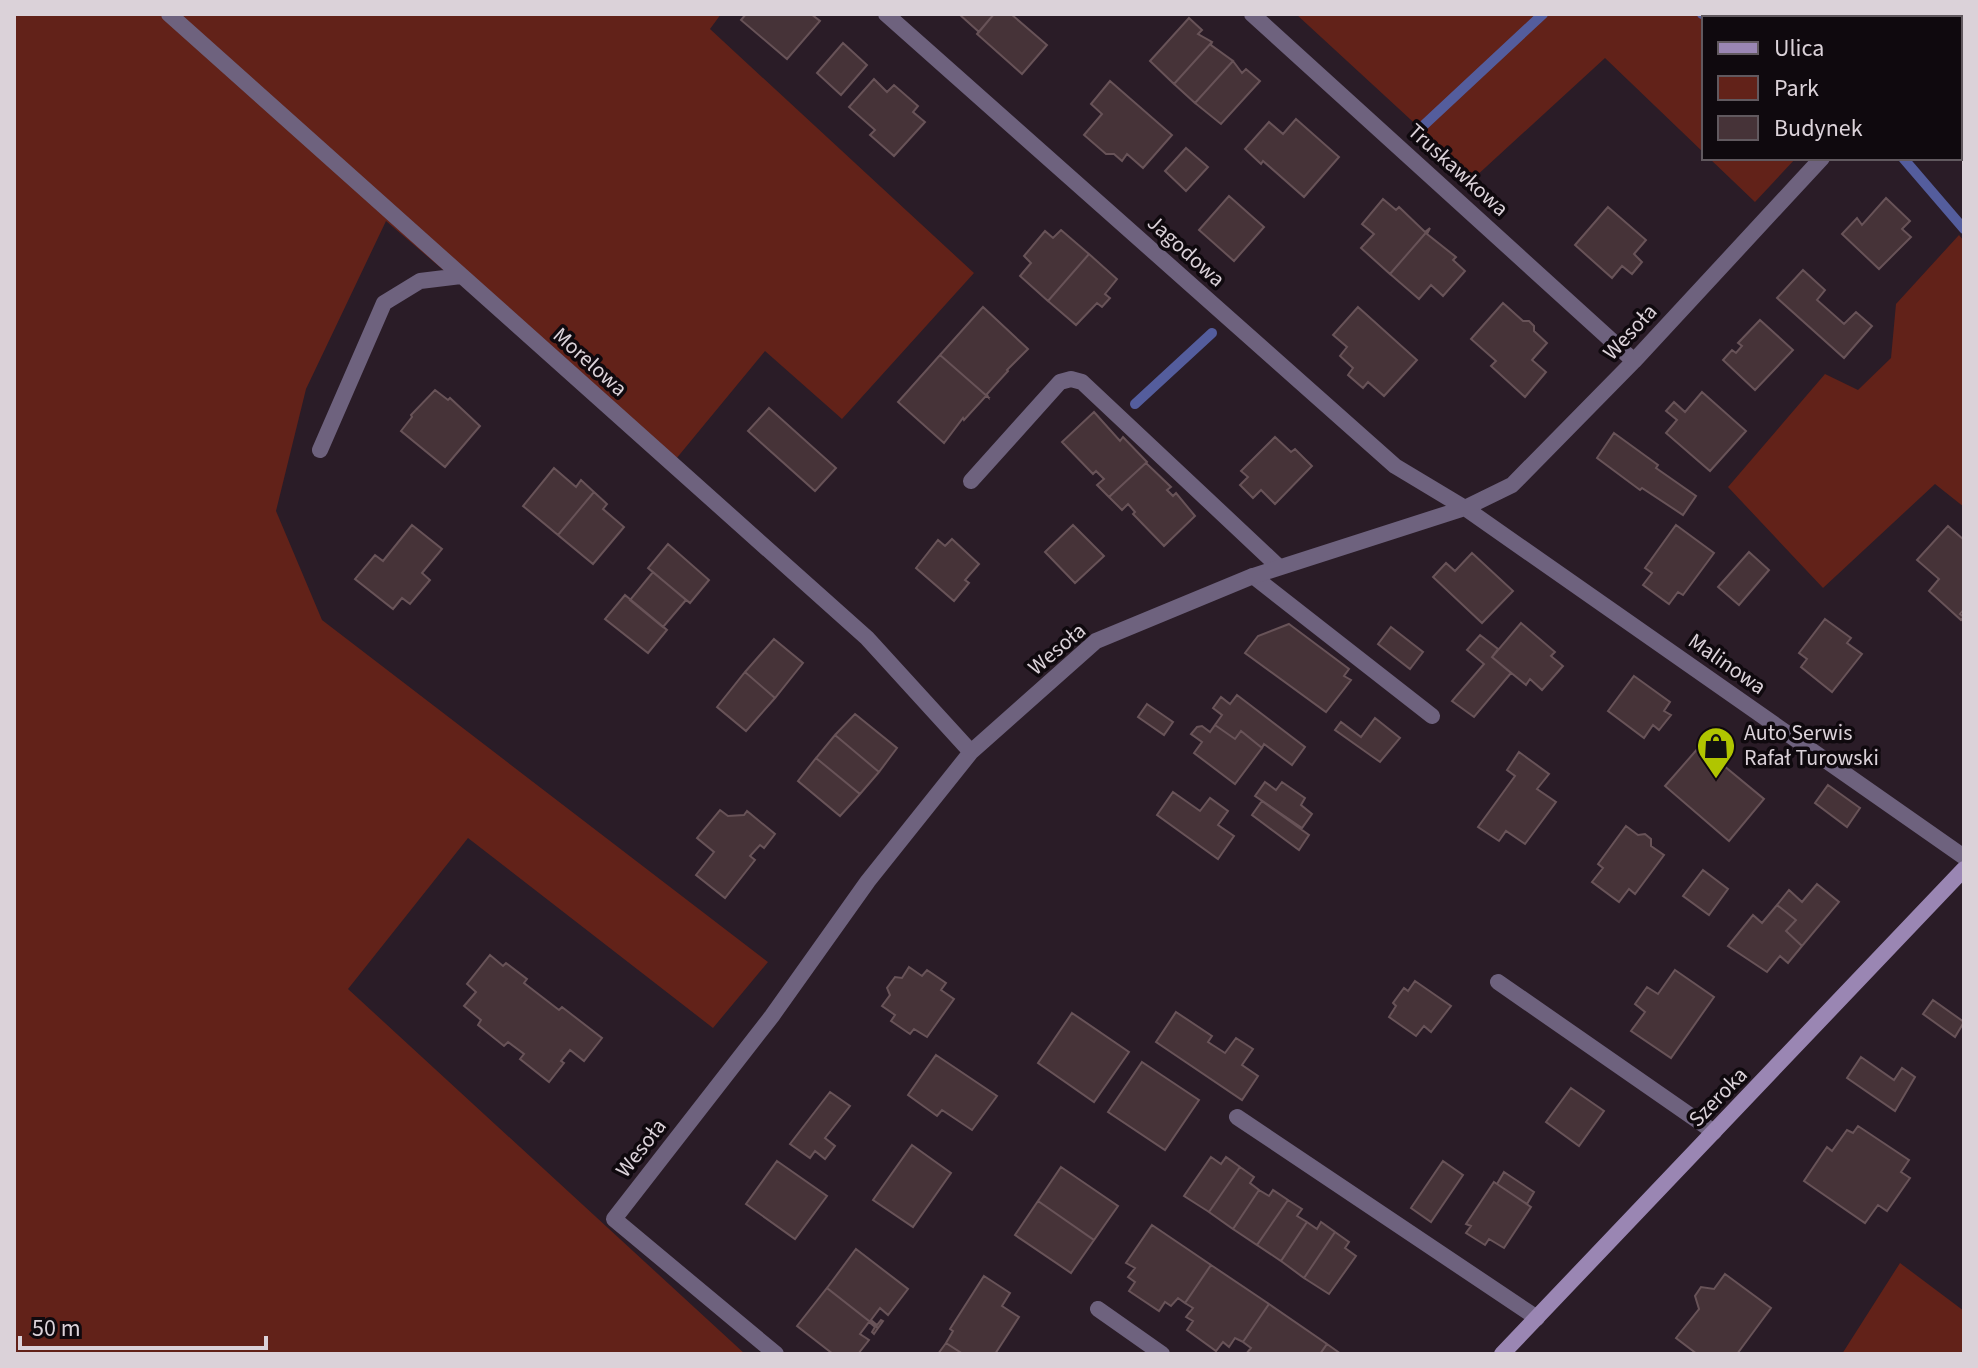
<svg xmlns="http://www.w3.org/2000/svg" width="1978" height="1368" font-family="'Source Sans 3',sans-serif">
<rect width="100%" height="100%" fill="#2a1c27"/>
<!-- green -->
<path fill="#622219" d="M14 14H721L710 29 974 273 842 419 765 351 671 465 386 221 306 389 276 511 322 620 768 962 713 1028 468 838 348 989 745 1354H14Z
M1296 14H1879L1883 18H1704V153L1605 58 1474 178Z
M1709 158H1796L1755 202Z
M1959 235 1964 241V507L1935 484 1823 588 1728 487 1825 374 1858 390 1891 358 1896 304Z
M1900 1263 1964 1311V1354H1842Z"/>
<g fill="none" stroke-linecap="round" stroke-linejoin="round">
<!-- stream -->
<path stroke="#545d9d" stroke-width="10" d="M1702 14 1716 18
M1424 125 1543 14
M1903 158 1964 229
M1135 404 1212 333"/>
</g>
<!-- building -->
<path fill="#463338" stroke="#685358" stroke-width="2" d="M746 14H811L820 21 787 59 741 20Z
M959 14H994L979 32Z
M994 14H1011L1047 45 1022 74 977 34Z
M1189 18 1202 30 1198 34 1212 42 1174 84 1150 61Z
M1212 42 1211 45 1233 61 1195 103 1174 84Z
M843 43 867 65 841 95 817 73Z
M1233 61 1242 73 1246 69 1260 81 1221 124 1195 103Z
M874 79 887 92 894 85 918 106 913 112 925 122 894 156 870 135 875 130 849 107Z
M1110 81 1172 135 1143 168 1127 154 1122 161 1114 154H1106L1084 135 1102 114 1091 104Z
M1296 119 1339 157 1304 197 1263 161 1261 164 1245 149 1269 122 1283 134Z
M1186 148 1208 167 1186 191 1165 171Z
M1229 196 1264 227 1234 261 1199 230Z
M1886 198 1910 221 1902 229 1911 237 1879 269 1842 234 1857 218 1862 225Z
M1383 199 1396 210 1399 207 1425 232 1430 228 1390 274 1361 248 1374 234 1362 224Z
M1608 207 1646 240 1634 254 1642 262 1632 274 1622 266 1612 278 1575 245Z
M1430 228 1427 234 1456 257 1453 260 1465 271 1443 296 1431 285 1419 299 1390 274Z
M1061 230 1089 254 1048 301 1020 276 1031 263 1024 256 1045 231 1053 238Z
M1089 254 1117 279 1105 294 1110 298 1102 307 1097 303 1076 325 1048 301Z
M1803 270 1825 290 1817 300 1844 324 1856 312 1872 326 1844 358 1777 298Z
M1503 303 1523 321H1529L1534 326V331L1547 343 1532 360 1546 372 1525 397 1491 366 1496 361 1471 339Z
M983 307 1028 349 1007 370 1008 371 987 394 988 397 940 355Z
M1358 307 1417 360 1384 396 1368 382 1363 388 1348 375 1353 368 1340 356 1347 347 1333 335Z
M1760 320 1793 350 1755 390 1723 360 1732 350 1736 353 1742 346 1738 343Z
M940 355 988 397H985L964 420 963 418 944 443 898 402Z
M435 390 448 400 450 398 480 426 445 467 401 431 412 417 411 415Z
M1702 392 1746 431 1710 471 1666 433 1677 420 1666 411 1674 402 1685 412Z
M769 408 836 468 815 491 748 431Z
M1094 412 1120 441 1123 437 1147 462 1109 497 1097 485 1104 479 1096 471 1093 474 1062 442Z
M1614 433 1658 465 1656 468 1696 496 1683 515 1642 488 1640 490 1597 458Z
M1275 437 1291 452 1295 449 1312 466 1275 504 1261 490 1253 498 1240 485 1248 477 1241 471Z
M1147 462 1146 463 1171 487 1167 490 1173 496 1176 493 1195 516 1164 546 1133 514 1135 512 1128 504 1122 510 1109 497Z
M554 468 576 487 581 480 594 492 558 535 523 506Z
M594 492 607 504 603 509 624 527 593 564 558 535Z
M412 525 442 549 422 573 430 580 410 604 402 598 393 609 355 579 375 555 383 561Z
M1073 525 1104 556 1075 583 1045 552Z
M1676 525 1714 553 1683 595 1678 592 1669 604 1643 585 1652 573 1645 568Z
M1948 526 1964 540V609L1960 614 1964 617 1961 620 1929 591 1939 579 1917 560Z
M952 539 979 564 965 580 969 583 954 601 916 568 938 540 945 546Z
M668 544 709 580 690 603 648 568Z
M1749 552 1769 570 1739 605 1718 587Z
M1472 553 1513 591 1482 623 1433 577 1446 563 1455 571Z
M653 572 686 600 663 627 630 600Z
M625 595 667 630 648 653 605 619Z
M1825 619 1851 638 1847 643 1862 654 1832 692 1801 667 1807 659 1799 653Z
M1521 623 1555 652 1551 656 1563 666 1542 690 1530 679 1526 685 1492 657Z
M1289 624 1349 669 1344 676 1351 680 1326 712 1245 653 1258 636Z
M1391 627 1423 652 1410 669 1378 644Z
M1480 635 1498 649 1492 657 1511 673 1474 717 1452 701 1484 664 1467 650Z
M774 639 803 663 775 698 745 672Z
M745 672 775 698 746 731 717 707Z
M1634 676 1670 702 1664 711 1671 715 1659 730 1653 725 1644 738 1608 711Z
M1237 695 1305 747 1292 765 1264 744 1262 748 1241 731 1235 739 1215 725 1222 715 1213 708 1221 697 1230 704Z
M1147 704 1173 722 1164 735 1138 717Z
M855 714 897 748 879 772 835 735Z
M1375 718 1400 738 1380 762 1335 730 1341 722 1361 737Z
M1215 725 1235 739 1241 731 1262 748 1235 784 1194 753 1202 742 1191 734 1197 727 1202 726 1210 732Z
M835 735 879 772 860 794 816 758Z
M1700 746 1764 799 1729 841 1665 786Z
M1519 752 1549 774 1537 789 1556 802 1525 844 1506 831 1499 841 1478 827 1515 776 1507 770Z
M816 758 860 794 840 816 798 781Z
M1265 782 1276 790 1282 782 1305 798 1301 805 1312 814 1302 828 1255 796Z
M1828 785 1860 808 1847 827 1815 803Z
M1173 792 1200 811 1210 798 1228 811 1218 825 1234 836 1218 859 1157 815Z
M1262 801 1309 835 1299 850 1252 815Z
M720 810 728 816 744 815 747 811 775 834 764 848 760 845 750 856 755 860 725 898 696 875 714 852 697 838Z
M1626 826 1638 835 1645 834 1651 839V846L1664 855 1635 894 1629 889 1619 902 1592 882 1603 868 1598 864Z
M1703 870 1728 889 1709 915 1683 896Z
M1817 884 1839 902 1802 946 1786 931 1796 920 1777 905 1789 890 1802 902Z
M1777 905 1796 920 1786 931 1802 946 1788 963 1780 956 1767 972 1728 946 1753 915 1762 923Z
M490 955 503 966 506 963 527 979 524 983 559 1010 562 1007 602 1038 584 1061 570 1050 561 1061 564 1063 549 1082 520 1059 524 1054 508 1042 504 1046 478 1025 481 1020 464 1006 476 992 467 984Z
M909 967 922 976 927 970 946 983 941 990 954 999 927 1037 914 1029 910 1034 891 1021 895 1015 882 1006 890 995 887 988 895 977 902 978Z
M1675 970 1714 997 1671 1058 1631 1031 1645 1012 1635 1004 1647 987 1658 994Z
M1415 981 1451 1006 1431 1032 1424 1026 1416 1036 1389 1017 1396 1006 1393 1003 1404 988 1408 991Z
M1933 1000 1964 1022 1955 1037 1923 1014Z
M1176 1012 1212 1036 1208 1042 1225 1053 1236 1038 1253 1049 1242 1065 1258 1076 1242 1100 1156 1042Z
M1072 1013 1129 1052 1094 1102 1038 1063Z
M936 1055 997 1096 972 1130 942 1110 937 1116 908 1095Z
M1861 1057 1894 1080 1902 1068 1915 1077 1895 1111 1847 1078Z
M1142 1062 1199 1100 1165 1150 1108 1112Z
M1571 1088 1604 1111 1579 1146 1546 1122Z
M830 1092 850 1106 825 1138 835 1146 825 1159 815 1151 810 1158 790 1144Z
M1858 1126 1909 1160 1901 1172 1910 1178 1887 1211 1878 1205 1865 1223 1804 1181 1827 1147 1832 1151 1847 1130 1853 1133Z
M912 1145 951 1173 913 1227 873 1200Z
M1211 1157 1221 1164 1226 1157 1240 1167 1209 1212 1184 1196Z
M777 1161 827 1196 795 1239 746 1204Z
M1443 1161 1463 1175 1431 1222 1411 1208Z
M1061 1167 1118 1206 1094 1240 1038 1201Z
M1240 1167 1254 1177 1250 1183 1259 1190 1233 1229 1209 1212Z
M1504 1172 1534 1192 1527 1204 1497 1184Z
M1494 1182 1531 1207 1504 1248 1489 1239 1485 1245 1466 1233 1471 1226 1466 1224Z
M1259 1190 1269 1196 1273 1190 1288 1200 1257 1245 1233 1229Z
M1288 1200 1302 1209 1297 1216 1307 1222 1281 1261 1257 1245Z
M1038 1201 1094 1240 1071 1273 1015 1235Z
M1307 1222 1317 1229 1321 1222 1335 1232 1304 1278 1281 1261Z
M1152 1225 1211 1265 1185 1303 1178 1298 1171 1306 1165 1302 1159 1311 1129 1291 1135 1282 1128 1277 1135 1268 1126 1263Z
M1335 1232 1349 1242 1345 1248 1356 1256 1329 1294 1304 1278Z
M856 1249 908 1289 888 1315 880 1308 871 1320 877 1325 881 1320 883 1321 878 1328 827 1288Z
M1211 1265 1269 1304 1243 1342 1235 1338 1229 1347 1223 1342 1216 1351 1187 1330 1193 1321 1186 1317 1193 1308 1185 1303Z
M1725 1274 1771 1308 1737 1354H1697L1676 1338 1699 1309 1695 1296 1701 1287 1714 1289Z
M984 1276 1010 1293 1002 1306 1019 1317 995 1354H963L946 1343 953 1331 950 1329Z
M827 1288 878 1328 874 1334 872 1332 875 1327 869 1322 860 1334 869 1340 858 1354H833L797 1326Z
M1269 1304 1327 1344 1320 1354H1246L1251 1348 1243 1342Z
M946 1343 963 1354H938Z
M1327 1344 1341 1354H1320Z"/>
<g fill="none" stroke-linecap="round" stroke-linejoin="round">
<!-- lane -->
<path stroke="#6e627e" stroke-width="16" d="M971 481 1060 382 1071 379 1082 382 1279 567
M1253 576 1432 716
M1498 982 1714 1132
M1237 1117 1537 1318
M1098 1309 1162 1354"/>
<!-- street -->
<path stroke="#6e627e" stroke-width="16" d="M169 14 867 638 971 752
M886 14 1395 466 1465 508 1964 857
M1252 14 1634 361
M1952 18 1955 14
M320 450 384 303 420 281 461 276
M776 1354 614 1219 772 1016 868 881 971 752 1096 641 1253 576 1465 508 1512 485 1634 361 1822 158"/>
<!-- secondary -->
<path stroke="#9a86b3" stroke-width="16" d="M1502 1354 1964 869"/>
</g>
<!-- icons -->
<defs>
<g id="shop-pin" transform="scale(2)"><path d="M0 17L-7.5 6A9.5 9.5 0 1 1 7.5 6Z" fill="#b0c500" stroke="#0f090e"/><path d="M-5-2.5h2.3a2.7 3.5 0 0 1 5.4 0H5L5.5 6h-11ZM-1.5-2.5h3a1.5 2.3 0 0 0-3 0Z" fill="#111"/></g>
</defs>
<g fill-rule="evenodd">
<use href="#shop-pin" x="1716" y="746"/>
</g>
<g text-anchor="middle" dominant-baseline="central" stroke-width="7" stroke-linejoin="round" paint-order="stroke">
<!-- street labels -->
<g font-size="22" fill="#dbd2d9" stroke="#0f090e">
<text transform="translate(1458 170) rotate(42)">Truskawkowa</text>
<text transform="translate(1186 251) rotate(42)">Jagodowa</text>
<text transform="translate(1630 332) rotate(-47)">Wesoła</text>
<text transform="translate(590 362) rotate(42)">Morelowa</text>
<text transform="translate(1057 649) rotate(-40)">Wesoła</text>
<text transform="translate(1727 664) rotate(35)">Malinowa</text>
<text transform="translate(1718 1097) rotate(-46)">Szeroka</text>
<text transform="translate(641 1148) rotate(-52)">Wesoła</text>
</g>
<!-- poi labels -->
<g font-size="22" fill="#dbd2d9" stroke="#0f090e" text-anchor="start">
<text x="1744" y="733">Auto Serwis<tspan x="1744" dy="25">Rafał Turowski</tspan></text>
</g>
</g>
<!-- border -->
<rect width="1978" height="1368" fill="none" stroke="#dbd2d9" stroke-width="32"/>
<!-- legend -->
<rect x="1702" y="16" width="260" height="144" fill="#0f090e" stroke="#61595f" stroke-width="2"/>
<rect x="1718" y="42" width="40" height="12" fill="#9a86b3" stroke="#61595f" stroke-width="2"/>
<text x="1774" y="56" font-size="24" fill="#dbd2d9">Ulica</text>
<rect x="1718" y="76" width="40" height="24" fill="#622219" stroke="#61595f" stroke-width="2"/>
<text x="1774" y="96" font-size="24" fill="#dbd2d9">Park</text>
<rect x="1718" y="116" width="40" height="24" fill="#463338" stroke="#61595f" stroke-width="2"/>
<text x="1774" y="136" font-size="24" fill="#dbd2d9">Budynek</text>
<!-- scale -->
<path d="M20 1336v12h246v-12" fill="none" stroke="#dbd2d9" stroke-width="4"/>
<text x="32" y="1336" font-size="24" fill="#dbd2d9" stroke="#0f090e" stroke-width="6" paint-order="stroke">50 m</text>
</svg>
